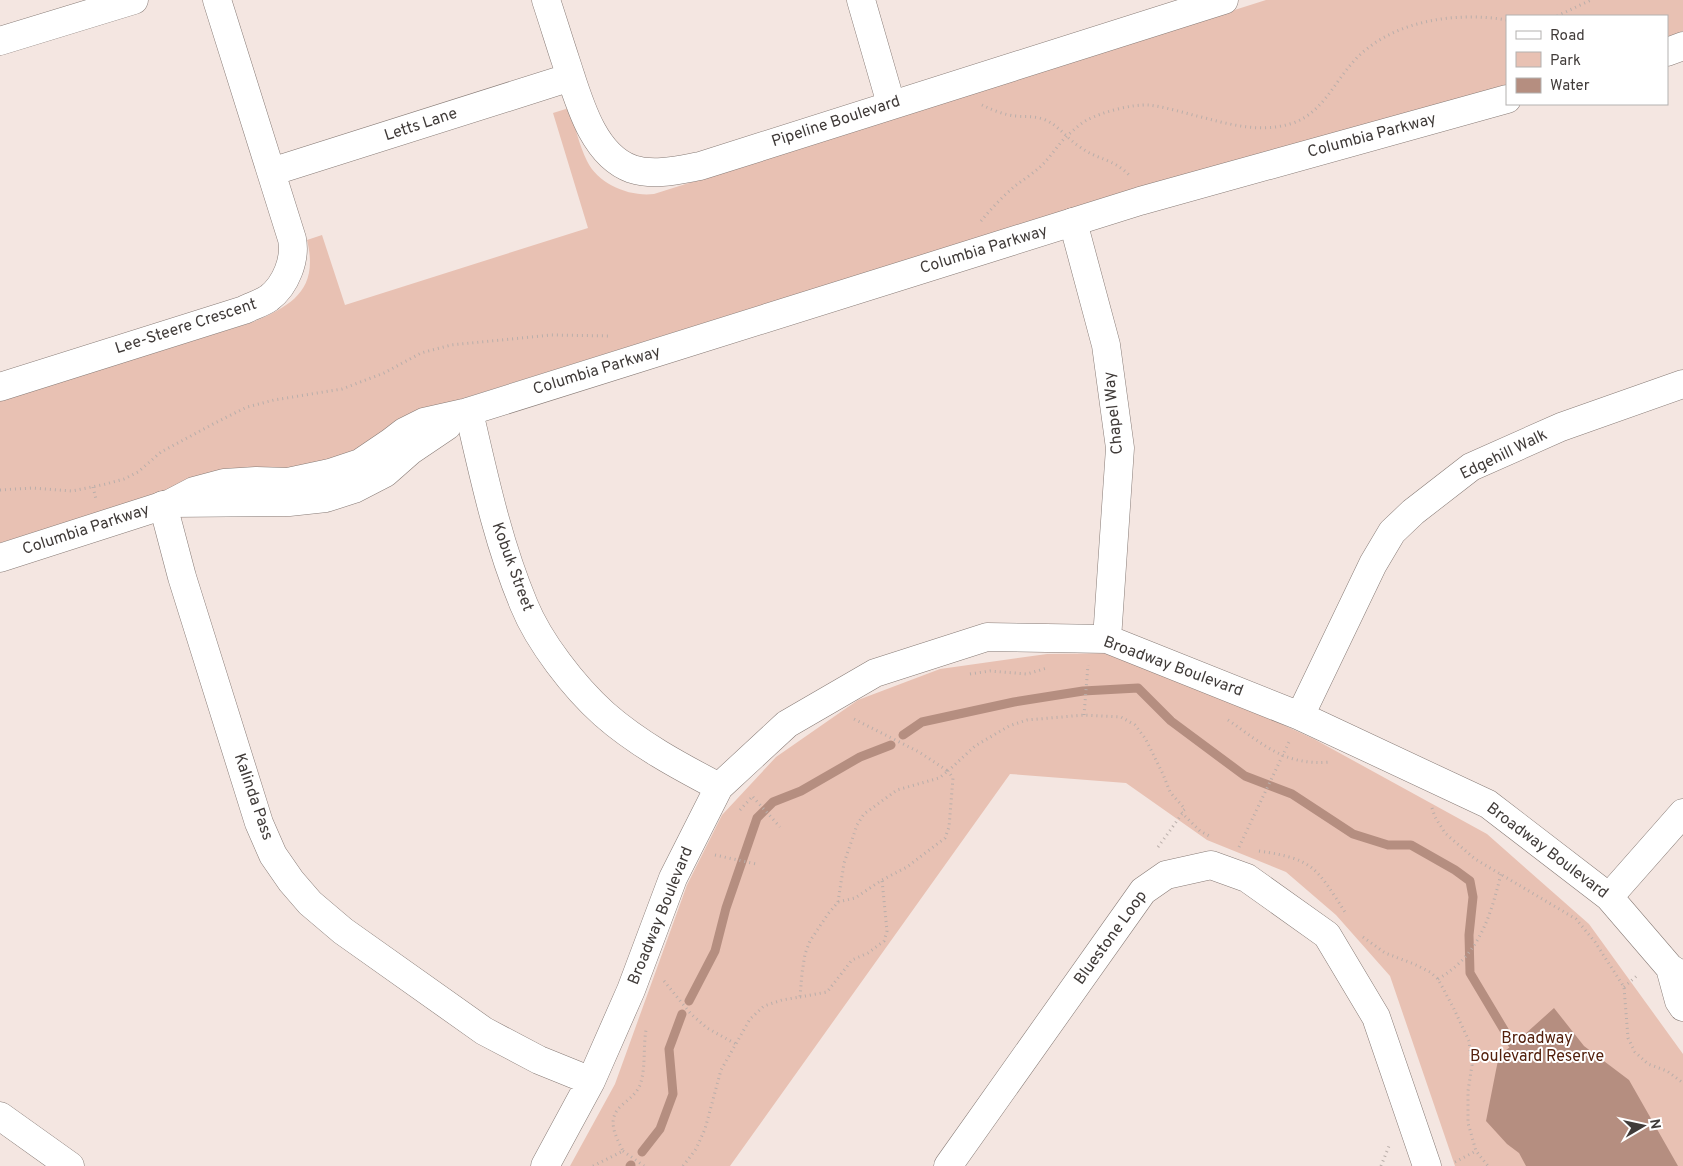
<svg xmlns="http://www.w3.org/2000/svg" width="1683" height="1166" font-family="Overpass,sans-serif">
<rect width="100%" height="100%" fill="#f4e6e1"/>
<!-- green -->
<path fill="#e8c1b3" d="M1266 0H1683V31L1667 37V16H1507V85L1185 175 935 251 432 408 324 468 205 479 0 543V401L253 322C293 305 319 289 307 240L322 235 345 305 588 228 553 113 569 108C575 125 579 145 587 161 598 184 629 197 654 194Z
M1126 653 1314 739 1487 834 1589 924 1683 1054V1166H1455L1390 976 1336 915 1286 872 1207 840 1126 783 1010 774 730 1166H570L615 1084 687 885 722 815 776 757 858 700 940 669 1047 654Z"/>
<!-- water -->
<path fill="#b58e80" d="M1554 1008 1584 1046 1629 1080 1678 1166H1526L1519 1153 1507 1144 1486 1121 1499 1055 1513 1045Z"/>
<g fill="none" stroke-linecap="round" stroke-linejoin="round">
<!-- stream -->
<path stroke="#b58e80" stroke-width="9" d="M903 735 922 722 1014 702 1083 691 1138 688 1171 721 1245 776 1292 794 1353 834 1388 845H1411L1455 870 1470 881 1473 897 1469 935 1470 973 1513 1045
M689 1001 715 951 726 908 757 818 773 802 801 791 860 757 891 745
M642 1152 660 1129 673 1094 669 1049 682 1014
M630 1166 631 1165"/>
<!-- street casing -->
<g stroke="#877b76" stroke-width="29">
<path id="street" d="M546 0C553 21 559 41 566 62 578 98 592 155 632 169 654 176 678 170 700 166 875 109 1050 55 1224 0
M861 0 891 104
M0 41 134 0
M271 172 571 77
M1073 222 1106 345 1120 448 1107 639
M0 387 244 310C252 306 262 303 269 298 286 285 296 259 292 239L217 0
M469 412C484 477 498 543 524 605 539 642 574 687 604 714 638 744 679 766 719 787
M163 505 182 577 259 823 273 855 291 881 310 903 343 931 484 1031 539 1060 591 1081
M1300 716 1373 564 1392 532 1413 512 1471 467 1561 427 1683 384
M1609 897 1683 813
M1670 968 1679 1001 1683 1007
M0 1116 70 1166
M545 1166 591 1081 631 990 673 878 719 787 787 724 875 673 987 637 1107 639 1300 716 1488 804 1609 897 1670 968 1683 976
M948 1166 1143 891 1166 875 1211 865 1247 878 1327 935 1376 1017 1427 1166"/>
</g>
<!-- secondary casing -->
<g stroke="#877b76" stroke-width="29">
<path id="secondary" d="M1667 52 1683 46
M171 503 194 491 224 483 256 481 288 482 330 473 360 463 391 442 404 432 424 422 464 413 1140 201 1507 99
M0 558 171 503 289 502 326 498 354 489 385 473 410 451 447 426"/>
</g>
<!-- path -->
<path stroke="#b9aeaa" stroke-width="3" stroke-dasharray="1 4" stroke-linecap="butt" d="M1557 16 1591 0
M982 105C992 110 1005 115 1015 116 1025 117 1034 116 1043 119 1059 125 1066 138 1080 147 1097 160 1113 158 1130 176
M981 221C991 209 1003 196 1015 186 1023 180 1032 174 1039 168 1051 157 1058 144 1069 134 1075 129 1081 123 1087 120 1102 112 1132 104 1149 105 1165 107 1181 112 1197 116 1229 124 1260 134 1293 123 1322 113 1334 83 1353 62 1389 21 1455 11 1507 20
M93 487 96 499
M0 490 32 488 72 491 106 484 124 479 138 472 161 452 215 423 247 407 274 400 342 389 384 373 421 353 451 345 551 335 611 336
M970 674 990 671 1027 674 1047 668
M1084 715 1088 665
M1228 720C1263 744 1284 766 1330 762
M753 797 780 827
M1432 808 1435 817 1445 833 1475 859 1576 919 1595 942 1624 987 1628 1038 1635 1052 1648 1064 1667 1071 1683 1083
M740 810 751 798
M1158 847 1182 814
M1239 847 1289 742
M1259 851C1313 859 1316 867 1345 912
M715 855 756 864
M838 902 844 863 857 825 864 814 897 790 939 778 948 771 919 752 852 718
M1363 937 1385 953 1414 964 1430 972 1438 979 1454 1009 1469 1041 1472 1065 1468 1091V1123L1476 1151 1488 1166
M1438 979C1479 955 1490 918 1501 874
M664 981 691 1014 707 1028 736 1044
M1624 987 1639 974
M800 997 827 992 852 960 868 953 884 941 887 931 882 880
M623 1151 644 1166
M1455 1162 1476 1151
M593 1166 623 1151C615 1135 606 1119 622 1105 629 1099 636 1094 640 1085 646 1068 643 1048 646 1030
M683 1166 696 1149 705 1129 721 1070 750 1019 764 1006 782 1000 800 997 802 973 805 954 810 941 828 914 838 902 855 898 882 880 907 867 945 838 949 827 953 778 948 771 975 746 1009 726 1027 720 1084 715 1121 717 1135 725 1145 738 1163 774 1170 792 1185 809 1181 812 1200 831 1211 837
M1381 1166 1389 1146"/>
<!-- street -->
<use href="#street" stroke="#fff" stroke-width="28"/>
<!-- secondary -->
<use href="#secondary" stroke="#fff" stroke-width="28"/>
</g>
<g text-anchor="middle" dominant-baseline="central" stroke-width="4" stroke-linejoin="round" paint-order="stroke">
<!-- street labels -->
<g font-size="16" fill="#403b39" stroke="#fff">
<text transform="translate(836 122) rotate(-18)">Pipeline Boulevard</text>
<text transform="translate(421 125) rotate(-18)">Letts Lane</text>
<text transform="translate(1372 136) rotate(-15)">Columbia Parkway</text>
<text transform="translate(984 250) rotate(-17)">Columbia Parkway</text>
<text transform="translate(186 327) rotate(-18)">Lee-Steere Crescent</text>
<text transform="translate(597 371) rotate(-17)">Columbia Parkway</text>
<text transform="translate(1114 413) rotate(-96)">Chapel Way</text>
<text transform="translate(1504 455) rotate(-26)">Edgehill Walk</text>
<text transform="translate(86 530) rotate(-18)">Columbia Parkway</text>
<text transform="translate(512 567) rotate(70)">Kobuk Street</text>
<text transform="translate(1173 667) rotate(20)">Broadway Boulevard</text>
<text transform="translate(253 797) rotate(71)">Kalinda Pass</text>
<text transform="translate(1547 851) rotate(37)">Broadway Boulevard</text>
<text transform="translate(661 916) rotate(-68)">Broadway Boulevard</text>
<text transform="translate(1111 938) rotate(-54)">Bluestone Loop</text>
</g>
<!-- park labels -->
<g font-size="16" fill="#54210d" stroke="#fff">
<text x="1537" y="1039">Broadway<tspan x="1537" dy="18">Boulevard Reserve</tspan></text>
</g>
</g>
<!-- legend -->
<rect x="1506" y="15" width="162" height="90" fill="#ffffff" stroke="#b3b1b0"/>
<rect x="1516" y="31" width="25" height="8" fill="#ffffff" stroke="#b3b1b0"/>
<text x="1550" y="40" font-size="15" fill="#403b39">Road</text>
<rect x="1516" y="52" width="25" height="15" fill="#e8c1b3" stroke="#b3b1b0"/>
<text x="1550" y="65" font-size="15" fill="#403b39">Park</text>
<rect x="1516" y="78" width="25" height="15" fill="#b58e80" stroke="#b3b1b0"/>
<text x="1550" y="90" font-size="15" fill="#403b39">Water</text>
<!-- north arrow -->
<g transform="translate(1643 1126) rotate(81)" stroke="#ffffff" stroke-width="4" paint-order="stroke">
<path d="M0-4L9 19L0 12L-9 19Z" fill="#403b39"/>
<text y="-8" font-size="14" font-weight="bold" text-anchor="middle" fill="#403b39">N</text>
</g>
</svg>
